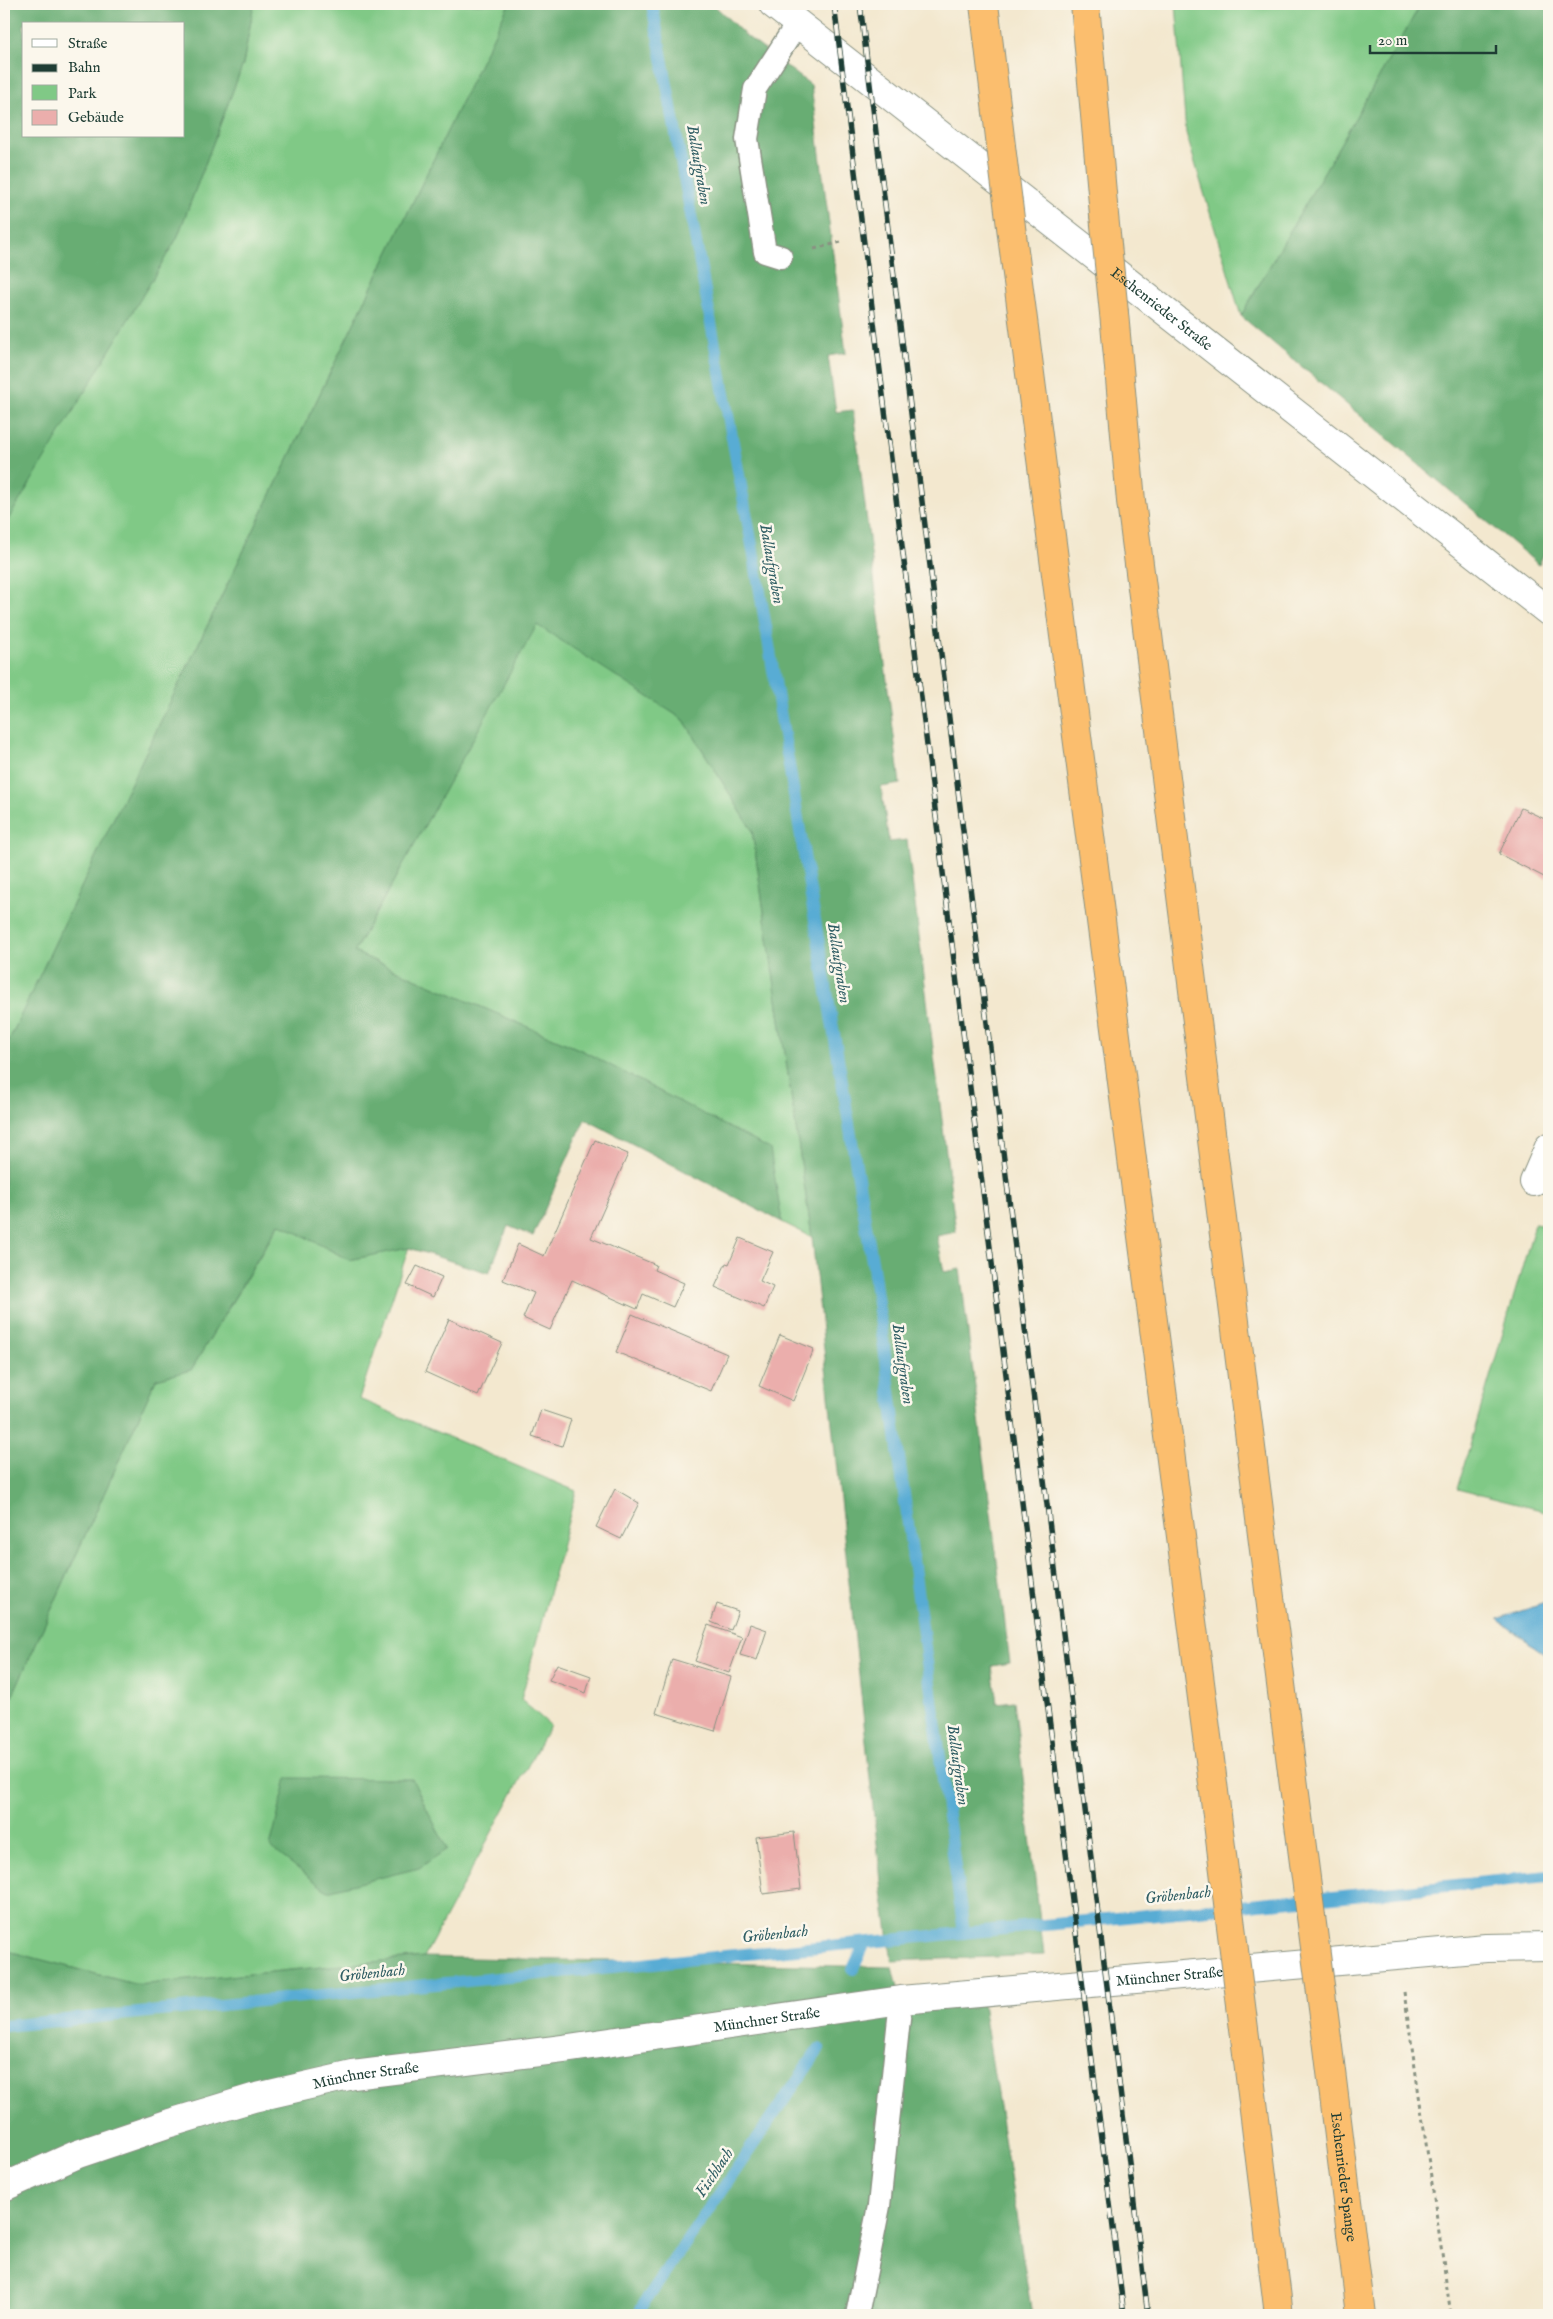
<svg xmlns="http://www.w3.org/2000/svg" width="1553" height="2319" font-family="'IM FELL English',serif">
<rect width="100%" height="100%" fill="#fbf7ec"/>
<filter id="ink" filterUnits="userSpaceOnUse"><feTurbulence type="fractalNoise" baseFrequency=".02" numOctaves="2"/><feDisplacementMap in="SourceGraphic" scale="10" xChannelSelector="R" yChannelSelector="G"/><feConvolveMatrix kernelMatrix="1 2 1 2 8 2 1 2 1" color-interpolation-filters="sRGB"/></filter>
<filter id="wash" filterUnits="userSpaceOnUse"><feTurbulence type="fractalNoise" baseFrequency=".0096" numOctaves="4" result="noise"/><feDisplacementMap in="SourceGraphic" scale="20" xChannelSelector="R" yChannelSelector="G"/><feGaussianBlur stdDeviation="1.12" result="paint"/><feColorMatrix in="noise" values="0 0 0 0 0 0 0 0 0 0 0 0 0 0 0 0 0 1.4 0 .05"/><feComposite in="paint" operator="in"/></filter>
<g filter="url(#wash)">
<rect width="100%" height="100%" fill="#f3e8cf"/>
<!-- green -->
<path fill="#80c986" stroke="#50835d" d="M254 4H509L113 820 4 1051V524L177 238 243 64Z
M1176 4H1421L1241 316 1186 133Z
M537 624 684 720 752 830 812 1237 782 1222 769 1149 581 1050 354 952Z
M280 1223 349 1260 409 1247 359 1399 576 1491 521 1700 550 1725 424 1957 138 1985 4 1950V1714L156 1379 191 1370Z
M1535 1224 1549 1226V1512L1457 1489Z"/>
<!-- forest -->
<path fill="#68ad73" stroke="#447554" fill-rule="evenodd" d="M4 4H254L243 64 177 238 5 525ZM24 24H184V136H24Z
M509 4H713L745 35 811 85 846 353 828 356 836 412 853 410 900 784 881 787 889 842 907 840 956 1232 937 1236 944 1272 960 1269 1010 1663 992 1666 997 1703 1014 1701 1044 1955 892 1961 882 1891 812 1237 752 830 684 720 537 625 354 952 581 1050 770 1149 782 1222 585 1119 533 1236 508 1226 489 1273 409 1248 349 1260 279 1223 191 1370 156 1379 4 1714V1051L113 820Z
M1421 4H1549V541L1539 565 1241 316Z
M287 1778 412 1779 447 1849 419 1868 327 1891 270 1847Z
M4 1950 138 1985 424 1957 893 1967 901 2000 981 1992 1032 2315H4Z"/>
<!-- water -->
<path fill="#59acd4" stroke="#3c7484" d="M1549 1603V1657L1497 1619 1548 1602Z"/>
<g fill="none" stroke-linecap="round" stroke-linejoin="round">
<!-- stream -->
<path stroke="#59acd4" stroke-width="12" d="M652 4 754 556 873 1267 964 1933
M853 1969 865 1943
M4 2026 1549 1876
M638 2315 647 2299 819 2049"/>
</g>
<g id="blocks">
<!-- building -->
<path fill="#ebaeac" d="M1521 808 1549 821V871L1546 878 1499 854Z
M595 1140 628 1154 591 1238 656 1265 654 1270 684 1283 673 1307 643 1294 637 1309 572 1280 550 1330 523 1318 534 1293 503 1280 518 1244 544 1256Z
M740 1238 773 1252 760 1281 773 1287 764 1308 715 1287 726 1263 729 1264Z
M417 1266 442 1277 433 1297 407 1285Z
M632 1314 727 1354 711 1391 616 1352Z
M449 1319 502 1343 478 1396 425 1372Z
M780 1335 814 1349 793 1401 759 1386Z
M541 1410 571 1420 562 1446 532 1436Z
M615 1489 639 1503 621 1539 596 1527Z
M717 1604 738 1611 731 1630 711 1622Z
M750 1624 767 1630 757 1660 740 1655Z
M708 1625 742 1637 729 1673 695 1661Z
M672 1659 731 1677 715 1731 656 1713Z
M557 1664 591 1676 586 1693 549 1680Z
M794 1832 801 1889 763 1894 756 1837Z"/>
</g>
</g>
<g filter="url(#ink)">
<use href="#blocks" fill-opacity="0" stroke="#899282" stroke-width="1"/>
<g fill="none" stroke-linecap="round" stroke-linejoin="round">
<!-- service casing -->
<g stroke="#899282" stroke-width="25">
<path id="service" d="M781 257 765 252 747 139 755 89 797 24
M857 2315 879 2206 901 2000"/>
</g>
<!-- minor casing -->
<g stroke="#899282" stroke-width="30">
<path id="minor" d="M1534 1182 1549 1147"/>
</g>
<!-- tertiary casing -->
<g stroke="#899282" stroke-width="30">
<g id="tertiary">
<path id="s1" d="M773 4 1549 612"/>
<path id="s2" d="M4 2187 78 2154 170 2123 253 2098 353 2075 563 2049 901 2000 1486 1948 1549 1947"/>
</g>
</g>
<!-- motorway casing -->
<g stroke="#899282" stroke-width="30">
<g id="motorway">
<path d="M984 4 1001 146"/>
<path d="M1085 4 1104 215"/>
<path d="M1013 243 1209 1752"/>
<path d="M1114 313 1131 501 1292 1771"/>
<path id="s3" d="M1327 2039 1361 2315"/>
<path d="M1247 2053 1279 2315"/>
</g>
</g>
<!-- path -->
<path stroke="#899282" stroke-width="3" stroke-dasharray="4 4" stroke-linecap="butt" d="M814 249 841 242
M1404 1992 1451 2315"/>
<!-- service -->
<use href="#service" stroke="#fff" stroke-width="22"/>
<!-- minor -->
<use href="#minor" stroke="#fff" stroke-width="28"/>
<!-- tertiary -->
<use href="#tertiary" stroke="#fff" stroke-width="28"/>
<!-- motorway -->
<use href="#motorway" stroke="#fbbe6e" stroke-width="28"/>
<!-- rail casing -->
<g stroke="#1f3d34" stroke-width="5.5">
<path id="rail" d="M834 4 1124 2315
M860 4 1148 2315"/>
</g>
<!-- rail -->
<use href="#rail" stroke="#fbf7ec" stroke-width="4" stroke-dasharray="11" stroke-linecap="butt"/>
<!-- motorway-bridge casing -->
<g stroke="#899282" stroke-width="30" stroke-linecap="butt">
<path id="motorway-bridge" d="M1001 146 1013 243
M1104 215 1114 313
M1209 1752 1247 2053
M1292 1771 1327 2039"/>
</g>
<!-- motorway-bridge -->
<use href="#motorway-bridge" stroke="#fbbe6e" stroke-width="28"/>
</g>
</g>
<g text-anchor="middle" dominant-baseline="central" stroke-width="5" stroke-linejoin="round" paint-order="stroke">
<!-- street labels -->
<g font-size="15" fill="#1f3d34" stroke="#fbf7ec">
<text stroke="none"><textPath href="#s1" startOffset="494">Eschenrieder Straße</textPath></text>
<text stroke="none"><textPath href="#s2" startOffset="1190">Münchner Straße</textPath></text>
<text stroke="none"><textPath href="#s2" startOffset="785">Münchner Straße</textPath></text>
<text stroke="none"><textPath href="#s2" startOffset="380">Münchner Straße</textPath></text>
<text stroke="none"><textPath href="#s3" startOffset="139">Eschenrieder Spange</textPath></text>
</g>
<!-- water labels -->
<g font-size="16" font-style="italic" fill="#305e64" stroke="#fbf7ec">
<text transform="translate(698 165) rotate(80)">Ballaufgraben</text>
<text transform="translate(771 564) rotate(80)">Ballaufgraben</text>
<text transform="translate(838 963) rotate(81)">Ballaufgraben</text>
<text transform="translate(902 1364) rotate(82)">Ballaufgraben</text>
<text transform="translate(957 1765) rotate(82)">Ballaufgraben</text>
<text transform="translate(1178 1896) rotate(-6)">Gröbenbach</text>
<text transform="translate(775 1935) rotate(-6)">Gröbenbach</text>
<text transform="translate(372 1974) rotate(-6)">Gröbenbach</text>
<text transform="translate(715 2173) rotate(-56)">Fischbach</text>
</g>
</g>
<!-- margin -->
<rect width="1553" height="2319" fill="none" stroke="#fbf7ec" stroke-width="20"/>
<!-- legend -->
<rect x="22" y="22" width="162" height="115" fill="#fbf7ec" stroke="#a3ada2"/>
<rect x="32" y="39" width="25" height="8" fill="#ffffff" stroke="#a3ada2"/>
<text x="68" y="48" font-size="15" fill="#1f3d34">Straße</text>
<rect x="32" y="64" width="25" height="8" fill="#1f3d34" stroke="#a3ada2"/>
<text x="68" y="72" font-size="15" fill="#1f3d34">Bahn</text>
<rect x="32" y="85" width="25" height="15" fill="#80c986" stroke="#a3ada2"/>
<text x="68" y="98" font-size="15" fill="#1f3d34">Park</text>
<rect x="32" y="110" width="25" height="15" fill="#ebaeac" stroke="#a3ada2"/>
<text x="68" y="122" font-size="15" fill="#1f3d34">Gebäude</text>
<!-- scale -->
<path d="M1370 45v8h126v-8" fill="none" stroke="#1f3d34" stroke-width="2.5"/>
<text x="1378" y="45" font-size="15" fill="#1f3d34" stroke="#fbf7ec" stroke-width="4" paint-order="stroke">20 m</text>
</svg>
